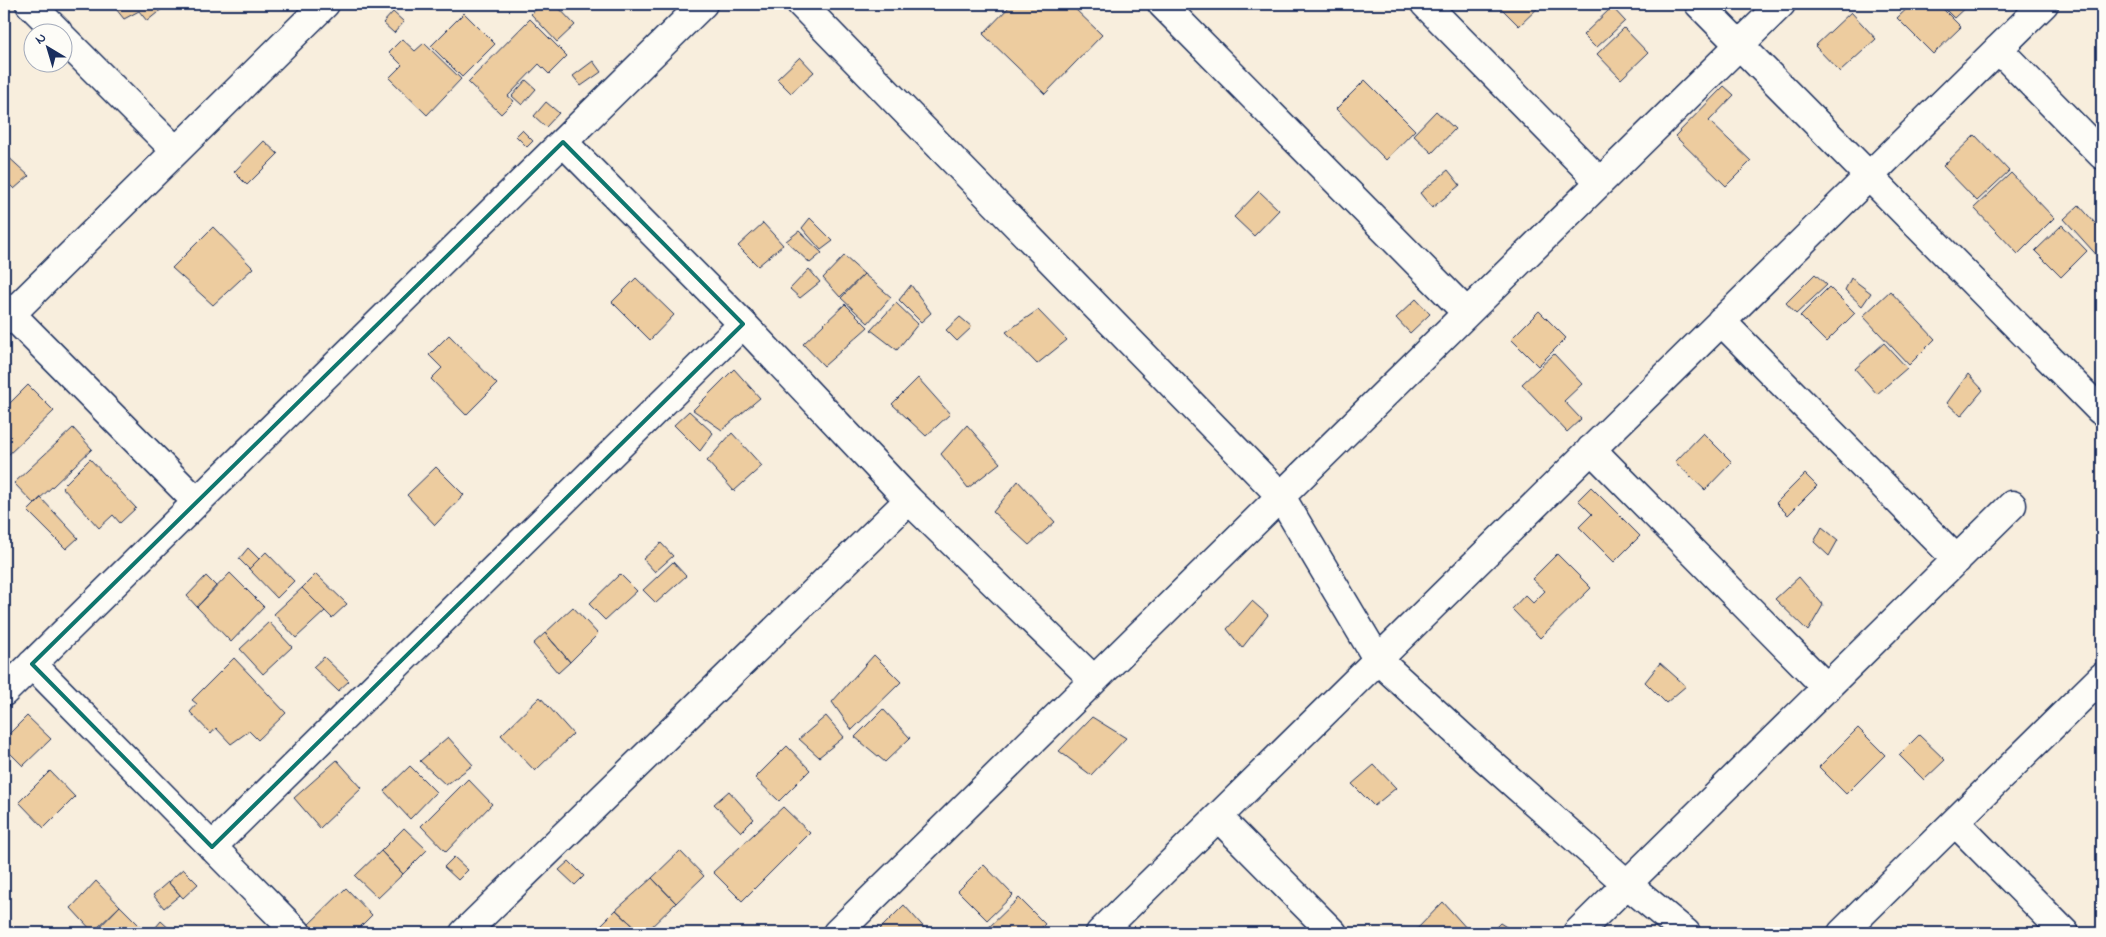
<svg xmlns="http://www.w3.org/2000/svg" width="2106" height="937" font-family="'Indie Flower',sans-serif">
<rect width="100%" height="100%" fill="#f8eedd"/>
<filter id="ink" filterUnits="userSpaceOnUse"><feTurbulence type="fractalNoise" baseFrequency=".02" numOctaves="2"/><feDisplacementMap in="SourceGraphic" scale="10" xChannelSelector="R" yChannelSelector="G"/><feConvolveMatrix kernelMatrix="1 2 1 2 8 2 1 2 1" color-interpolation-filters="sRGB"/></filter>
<g filter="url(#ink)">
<!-- building -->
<path fill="#edcc9f" stroke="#1b2f5e" d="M112 4H168L147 21 139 11 124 19Z
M542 4H555L575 25 557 42 531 14Z
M1012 4H1070L1102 35 1045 94 983 34Z
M1232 4H1245L1239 10Z
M1497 4H1542L1519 26Z
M1912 4H1938L1961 27 1933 54 1897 18Z
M1940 4H1969L1954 18Z
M1612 7 1625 21 1596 48 1583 35Z
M393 12 404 22 394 33 383 23Z
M1851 12 1876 39 1840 72 1815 46Z
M464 13 495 44 462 77 431 46Z
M530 19 567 56 549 74 539 64 508 96 514 101 501 114 468 82Z
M1624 28 1648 53 1621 79 1597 54Z
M2102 28V39L2097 33Z
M402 39 415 51 424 43 461 79 427 115 389 78 402 65 389 52Z
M800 57 814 72 791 93 777 79Z
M593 61 601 72 581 86 573 76Z
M526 80 536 89 522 105 512 96Z
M1365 80 1415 130 1386 160 1336 109Z
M1724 86 1734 95 1709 121 1751 161 1726 186 1675 136Z
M585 98 589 103 581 110 577 105Z
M546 102 559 113 546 127 534 116Z
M1436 111 1455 129 1432 153 1413 135Z
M522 130 533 141 527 147 516 136Z
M1975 135 2009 171 1977 201 1943 166Z
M264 141 278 154 247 185 234 172Z
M4 153 29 176 14 189 4 179Z
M1448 170 1460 185 1432 208 1420 193Z
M2011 173 2054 218 2018 254 1974 208Z
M1259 191 1279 210 1254 236 1234 217Z
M2079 205 2102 231V261L2064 219Z
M810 218 833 241 821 250 802 228Z
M763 223 783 245 758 266 738 246Z
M2062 225 2087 251 2061 277 2035 251Z
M213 227 253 268 213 305 172 268Z
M799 231 822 253 810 263 786 241Z
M844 256 864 274 840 297 823 278Z
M809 269 820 282 800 298 790 289Z
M864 274 891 297 868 323 841 298Z
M1815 274 1827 285 1796 314 1786 303Z
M636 278 674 315 650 340 612 302Z
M1851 278 1871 293 1862 306 1845 290Z
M911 285 931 313 921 322 899 300Z
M1829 287 1855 313 1826 342 1800 316Z
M1890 291 1935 339 1909 365 1863 316Z
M1416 299 1430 314 1410 333 1396 318Z
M896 303 918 324 897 350 871 330Z
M845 304 868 327 824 366 803 344Z
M1038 310 1067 340 1037 364 1006 332Z
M1539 311 1566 338 1538 366 1511 339Z
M960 317 972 327 957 341 946 330Z
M449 335 497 384 466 415 431 379 442 368 429 355Z
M1884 343 1907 368 1877 394 1855 369Z
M1554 354 1582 384 1564 401 1581 419 1567 432 1522 384Z
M734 369 760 398 722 430 693 410Z
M1968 374 1983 390 1961 416 1947 403Z
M918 378 950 414 926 436 892 404Z
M28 385 54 411 6 457 4 455V409Z
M689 411 713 433 700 451 674 425Z
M967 425 1000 463 968 488 941 454Z
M73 428 92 449 34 504 14 483Z
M732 433 762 466 734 491 707 461Z
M1703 433 1732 462 1705 490 1675 462Z
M90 459 136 508 120 523 113 515 99 528 62 487Z
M436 467 464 495 435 525 407 495Z
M1805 474 1817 486 1788 515 1776 503Z
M1018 481 1055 522 1029 545 993 512Z
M1591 487 1640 536 1614 562 1579 527 1592 514 1578 500Z
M41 498 78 538 66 549 28 511Z
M1822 527 1838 540 1829 556 1814 542Z
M661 543 673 556 655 572 643 559Z
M248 548 259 559 249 569 239 559Z
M266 552 294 581 277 598 249 569Z
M1557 554 1591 588 1540 638 1512 609 1525 595 1533 603 1545 591 1532 579Z
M673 562 686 576 656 603 643 590Z
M230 573 264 607 231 642 197 607Z
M316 574 347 604 332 618 302 588Z
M620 574 637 591 605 620 589 604Z
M206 576 216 586 197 607 187 596Z
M1799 577 1823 605 1808 631 1775 599Z
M302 588 325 611 296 638 274 614Z
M1252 601 1268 615 1242 648 1227 629Z
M573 607 598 634 570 662 545 633Z
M269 622 292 647 263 674 240 649Z
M545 633 570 662 558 673 533 644Z
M874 655 901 682 852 730 832 702Z
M324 657 349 681 338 691 313 667Z
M234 658 286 713 258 740 249 731 231 744 216 728 211 734 190 712 197 704 192 700Z
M1660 663 1686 686 1666 703 1645 682Z
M540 697 573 734 535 771 501 735Z
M883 709 910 738 885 762 855 737Z
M27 716 51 739 23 766 4 747V739Z
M826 716 844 737 819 757 799 739Z
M1092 717 1126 738 1091 775 1059 751Z
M1858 728 1885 755 1846 794 1819 767Z
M1919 735 1945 760 1924 780 1899 755Z
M448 737 473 765 446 785 420 761Z
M787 746 810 770 779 801 755 778Z
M337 760 362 788 320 828 294 798Z
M1374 765 1396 788 1374 806 1352 784Z
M410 766 436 792 410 819 384 791Z
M50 771 75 797 44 828 19 802Z
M468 779 492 804 446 852 421 826Z
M729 791 754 819 741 832 714 804Z
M783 807 810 833 742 901 713 872Z
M404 828 427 850 403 874 381 851Z
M381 851 403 874 378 898 355 876Z
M680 851 704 876 676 903 652 878Z
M454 857 468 870 458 880 444 867Z
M569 861 584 876 575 885 559 870Z
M984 865 1013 895 987 920 958 891Z
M183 869 198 884 183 898 168 882Z
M652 878 676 903 645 933H641L616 910Z
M96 881 120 906 93 932 71 908Z
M168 882 180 895 164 908 153 895Z
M346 888 372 915 354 933H310L305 928Z
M1019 898 1045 924 1036 933H983Z
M1443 902 1468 930 1464 933H1419L1416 930Z
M904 905 929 933H884L880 929Z
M120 906 145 931 142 933H94Z
M616 910 641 933H593Z
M161 921 174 933H151Z
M1500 923 1516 933H1490Z"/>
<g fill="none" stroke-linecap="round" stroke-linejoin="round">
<!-- minor casing -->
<g stroke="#1b2f5e" stroke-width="31">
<path id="minor" d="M30 4 58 32
M801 4 1280 495 1378 660 1486 759 1627 884 1686 933
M1162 4 1467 313
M1425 4 1600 182
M1699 4 2100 410 2102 408
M62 37 176 151
M1998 49 2102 155
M563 142 743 324 909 500 1094 680
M4 307 197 502
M4 321 325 4
M1721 321 1957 560
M1591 449 1827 688
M32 664 297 933
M4 692 703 4
M1218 817 1333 933
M1956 823 2065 933
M212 847 743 324
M464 933 909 500
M837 933 1781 4
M1100 933 2044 4
M1577 933 2012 505
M1842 933 2102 677"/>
</g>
<!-- minor -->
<use href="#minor" stroke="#fdfcf7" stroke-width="28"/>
</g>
</g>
<!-- marked area -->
<path fill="none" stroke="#0f766e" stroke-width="4" stroke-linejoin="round" d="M563 142 743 324 212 847 32 664Z"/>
<!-- margin -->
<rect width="2106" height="937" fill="none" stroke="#fdfcf7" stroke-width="20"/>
<rect x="10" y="10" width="2086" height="917" fill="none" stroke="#1b2f5e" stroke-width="2" filter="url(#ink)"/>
<!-- north arrow -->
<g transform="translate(48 48) rotate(322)"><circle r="24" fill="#fdfcf7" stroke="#a3aaba"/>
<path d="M0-4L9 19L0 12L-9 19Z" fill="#1b2f5e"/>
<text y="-8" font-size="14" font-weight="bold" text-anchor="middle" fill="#1b2f5e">N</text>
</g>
</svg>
